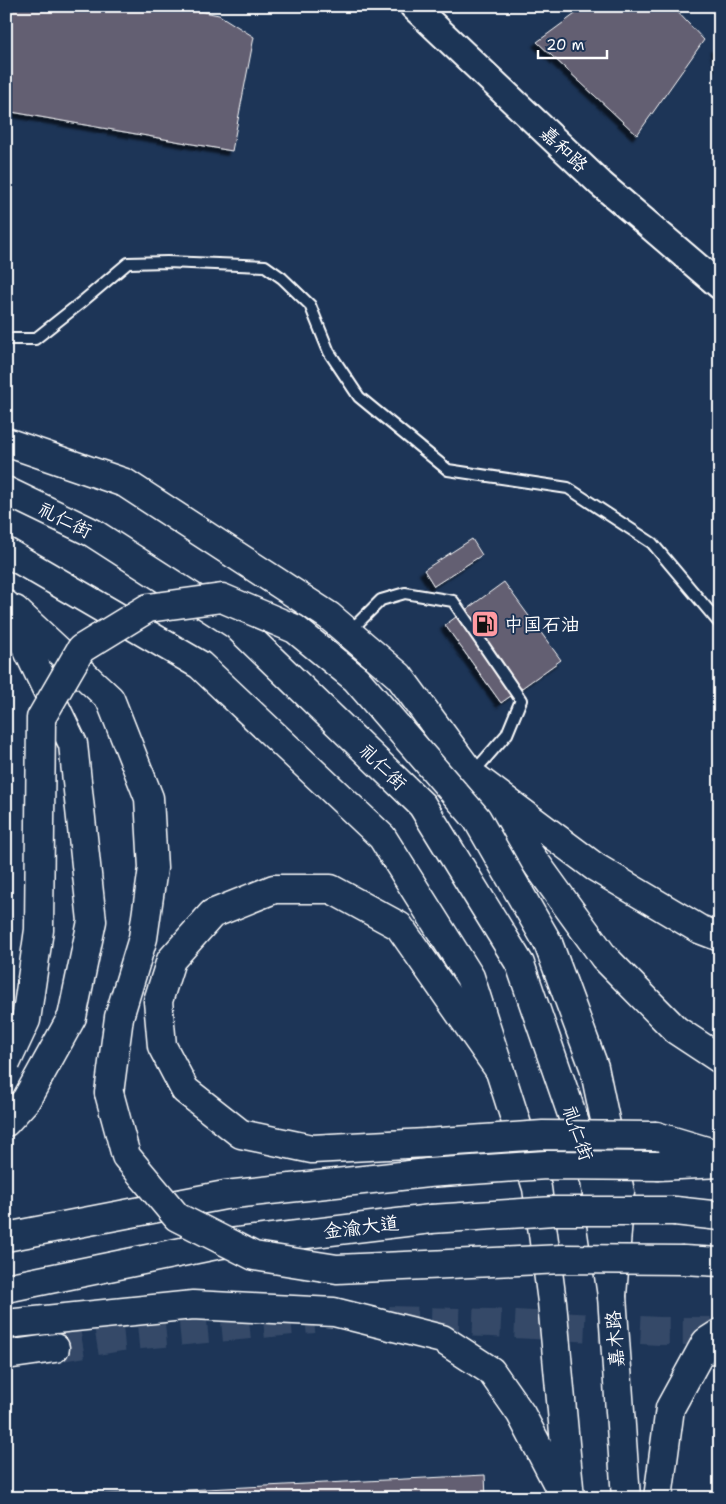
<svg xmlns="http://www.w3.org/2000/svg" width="726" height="1504" font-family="'Shantell Sans','LXGW WenKai TC',sans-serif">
<defs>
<filter id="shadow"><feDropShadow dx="-4.5" dy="4.5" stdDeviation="1" flood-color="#0009"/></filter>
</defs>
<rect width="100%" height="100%" fill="#1d3557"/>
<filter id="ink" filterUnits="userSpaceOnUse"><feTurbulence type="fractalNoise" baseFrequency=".02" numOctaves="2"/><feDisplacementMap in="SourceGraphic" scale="10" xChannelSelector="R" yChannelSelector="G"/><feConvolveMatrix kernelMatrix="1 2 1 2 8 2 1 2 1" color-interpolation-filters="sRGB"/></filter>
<g filter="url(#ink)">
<!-- building -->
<path fill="#635e72" stroke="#fff" filter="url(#shadow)" d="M6 6H174L219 15 254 37 232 151 6 111Z
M586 6H672L704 40 637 135 537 42Z
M720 47V67L715 48Z
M472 539 482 555 434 586 424 570Z
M504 582 561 660 501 703 445 625Z
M485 1475 486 1498H27Z"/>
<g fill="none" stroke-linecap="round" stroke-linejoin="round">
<!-- trunk-tunnel -->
<path stroke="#344968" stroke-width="28" stroke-dasharray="28 14" stroke-linecap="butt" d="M389 1320 492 1323 660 1331H720
M55 1348 121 1337 314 1319"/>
<!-- service casing -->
<g stroke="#fff" stroke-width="14">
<path id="service" d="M6 339H35L83 301 128 263 167 262 265 266 282 278 310 305 329 352 359 397 448 470 568 488 652 543 720 624
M349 632 381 600 405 593 453 601 521 700 507 734 472 774"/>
</g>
<!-- tertiary casing -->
<g stroke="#fff" stroke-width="30">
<path id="tertiary" d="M413 6 601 184 720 286"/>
</g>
<!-- primary casing -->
<g stroke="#fff" stroke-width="31">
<path id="primary" d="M6 491 93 533 236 625 422 805 520 964 595 1181 612 1296 626 1498
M6 552 200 665 382 837 470 977 537 1188 552 1302 570 1498"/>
</g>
<!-- trunk casing -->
<g stroke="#fff" stroke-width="31">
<path id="trunk" d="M6 442 125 483 329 616 399 676 472 775 595 867 699 929 720 937
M6 605 73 744 92 921 72 1017 26 1100 6 1122
M15 610 110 699 149 798 153 868 143 938 119 1017 109 1093
M489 798 604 957 676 1030 720 1059
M548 943 594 1067 620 1192 612 1296
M656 1136 720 1155
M426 1143 312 1149 241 1134 185 1090 162 1046 158 1001 171 960 212 914 274 889H331L399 926 500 1071
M659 1166 720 1163
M675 1211 720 1216
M6 1237 225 1195 428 1173
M683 1260 720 1262
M6 1288 221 1244 431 1219
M6 1324 193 1305 334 1312 442 1339 491 1371 521 1414 565 1498
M6 1355 55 1348
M658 1498 670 1408 706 1342 720 1333"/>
</g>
<!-- service -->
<use href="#service" stroke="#1d3557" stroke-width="10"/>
<!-- tertiary -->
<use href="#tertiary" stroke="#1d3557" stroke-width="26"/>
<!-- primary -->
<use href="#primary" stroke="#1d3557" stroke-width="28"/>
<!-- trunk -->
<use href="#trunk" stroke="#1d3557" stroke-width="28"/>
<!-- trunk-bridge casing -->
<g stroke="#fff" stroke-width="31" stroke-linecap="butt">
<path id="trunk-bridge" d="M6 1063 26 1020 39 930 41 718 81 649 148 608 222 598 295 629 356 679 477 819 548 943
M109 1093 126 1156 177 1217 254 1256 337 1269 563 1259 683 1260
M426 1143 543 1135 656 1136
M428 1173 546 1165 659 1166
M431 1219 554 1211H675"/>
</g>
<!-- trunk-bridge -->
<use href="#trunk-bridge" stroke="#1d3557" stroke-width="28"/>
</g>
</g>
<!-- icons -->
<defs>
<g id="fuel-square" transform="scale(1.4375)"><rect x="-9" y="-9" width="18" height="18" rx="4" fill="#ff9aa2" stroke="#1d3557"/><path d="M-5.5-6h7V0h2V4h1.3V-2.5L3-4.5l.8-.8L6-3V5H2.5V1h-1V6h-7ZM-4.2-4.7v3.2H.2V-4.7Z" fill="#111"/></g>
</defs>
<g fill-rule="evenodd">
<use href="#fuel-square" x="485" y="624"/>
</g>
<g text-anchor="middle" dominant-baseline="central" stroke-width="4" stroke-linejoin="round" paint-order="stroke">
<!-- street labels -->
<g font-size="19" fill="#fff" stroke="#1d3557">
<text transform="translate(564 149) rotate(43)">嘉和路</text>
<text transform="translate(65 520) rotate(26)">礼仁街</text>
<text transform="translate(383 767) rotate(44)">礼仁街</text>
<text transform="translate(578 1133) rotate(71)">礼仁街</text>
<text transform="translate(361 1227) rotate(-7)">金渝大道</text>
<text transform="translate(615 1339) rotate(-94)">嘉木路</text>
</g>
<!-- poi labels -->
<g font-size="19" fill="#fff" stroke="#1d3557" text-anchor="start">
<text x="504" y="624">中国石油</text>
</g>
</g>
<!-- margin -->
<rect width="726" height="1504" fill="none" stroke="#1d3557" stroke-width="25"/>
<rect x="12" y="12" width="701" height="1479" fill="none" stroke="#fff" stroke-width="2" filter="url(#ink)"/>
<!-- scale -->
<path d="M538 50v8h69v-8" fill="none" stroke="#ffffff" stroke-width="2.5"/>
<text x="546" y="50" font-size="15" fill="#ffffff" stroke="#1d3557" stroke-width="4" paint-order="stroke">20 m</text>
</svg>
